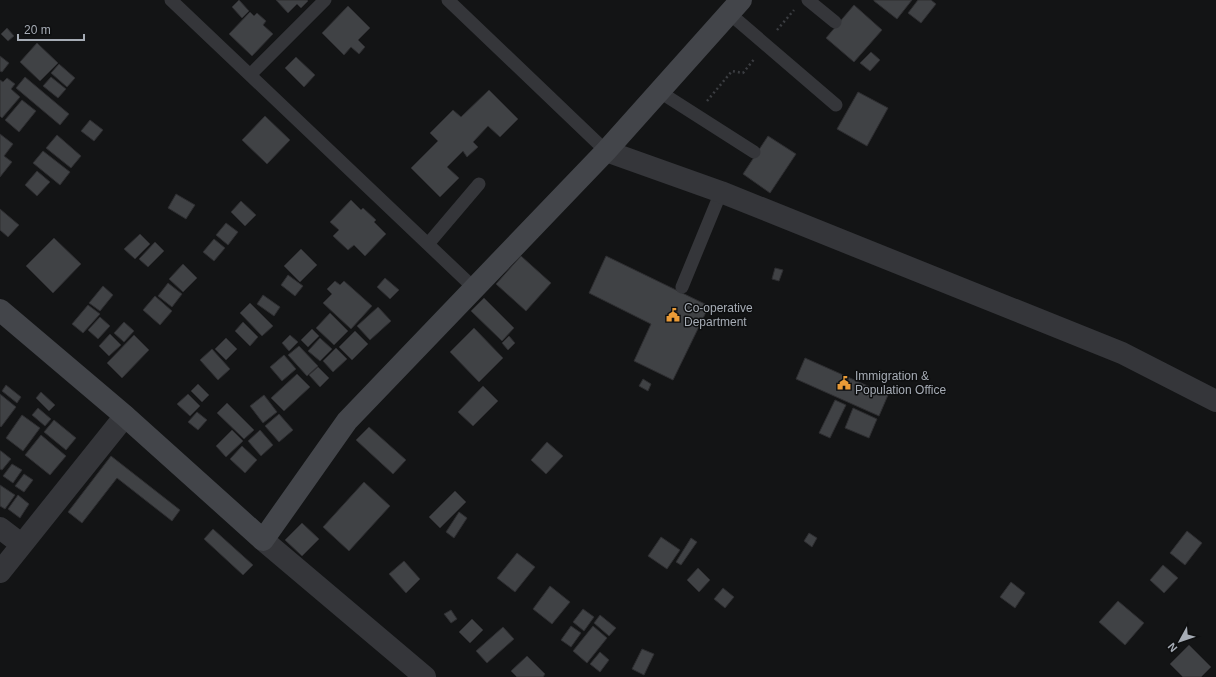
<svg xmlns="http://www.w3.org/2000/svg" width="1216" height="677" font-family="Arial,sans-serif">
<rect width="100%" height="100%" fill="#131415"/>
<!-- building -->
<path fill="#404245" stroke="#2e2e31" d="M239 0 249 11 242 18 232 7Z
M276 0H307L308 1 301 8 297 4 288 13Z
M874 0H912L897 19 874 1Z
M918 0H931L936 4 921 23 908 13Z
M854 5 882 30 854 62 826 38Z
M348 6 370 28 358 40 365 47 359 54 351 47 344 55 322 33Z
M250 12 254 16 257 13 266 21 263 25 273 34 252 56 229 34Z
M7 28 14 36 8 41 1 34Z
M37 43 58 63 40 81 20 62Z
M871 52 880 60 870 71 860 63Z
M0 56 9 63 2 72 0 71Z
M296 57 315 75 304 87 285 68Z
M59 64 75 78 67 87 51 73Z
M25 77 69 114 60 125 16 88Z
M51 77 66 89 58 98 43 86Z
M7 78 15 84 11 89 20 97 2 118 0 116V80L3 82Z
M489 90 518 119 500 137 488 126 473 142 478 147 467 157 463 151 447 167 459 178 440 197 411 168 438 141 430 133 453 110 461 117Z
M858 92 888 108 867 146 837 129Z
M22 100 36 111 19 132 5 120Z
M265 116 290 140 267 164 242 140Z
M90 120 103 130 94 141 81 131Z
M0 134 13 144 4 156 12 162 0 177Z
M57 135 81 156 71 168 46 148Z
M768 136 796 154 770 193 743 174Z
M43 151 70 172 60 185 33 163Z
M37 171 50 182 37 196 25 185Z
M176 194 195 205 186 219 168 208Z
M351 200 361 210 363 208 376 220 374 222 386 234 365 256 354 245 348 250 333 236 339 230 330 222Z
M241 201 256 215 245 226 231 212Z
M0 209 19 225 8 237 0 230Z
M226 223 238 232 228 245 216 235Z
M140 234 150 244 135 259 124 249Z
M54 238 81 264 53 293 26 266Z
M214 239 225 248 214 261 203 252Z
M155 242 164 251 148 267 139 259Z
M301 249 317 265 300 282 284 266Z
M521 256 551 283 526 311 496 284Z
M606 256 709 306 673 380 634 361 651 324 589 293Z
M183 264 197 278 183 292 169 279Z
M775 268 783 270 779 281 772 279Z
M288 275 303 286 295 296 281 285Z
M385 278 399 290 390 299 377 287Z
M335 281 340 285 344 281 372 306 351 329 323 303 332 294 327 289Z
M168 283 182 294 172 307 158 296Z
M103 286 113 295 100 311 89 303Z
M263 295 280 307 274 316 257 304Z
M155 296 172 311 160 325 143 310Z
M484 298 514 328 502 341 471 311Z
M250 303 273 326 262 336 240 313Z
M88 305 100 314 83 333 72 324Z
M378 307 391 321 370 340 357 326Z
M330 313 348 331 334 345 316 328Z
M100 317 110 326 98 339 88 330Z
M124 322 134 331 124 342 114 333Z
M243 322 258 337 250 346 235 331Z
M474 328 503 358 479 382 450 352Z
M312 329 319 336 308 347 301 340Z
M355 331 368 344 352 360 339 347Z
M110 334 121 345 109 356 99 346Z
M134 335 149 350 122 378 107 363Z
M290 335 298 342 289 351 282 343Z
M509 336 515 343 508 350 502 343Z
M226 338 237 349 226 360 215 349Z
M320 338 332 349 320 361 308 351Z
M299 346 318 366 307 376 288 355Z
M336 348 347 359 333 372 323 361Z
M212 349 230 369 218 380 200 360Z
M284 355 296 369 282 381 270 367Z
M805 358 888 395 879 416 796 379Z
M318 367 329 378 320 387 309 375Z
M297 374 310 387 284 411 271 398Z
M643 379 651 384 648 391 639 386Z
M198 384 209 395 202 402 191 391Z
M6 385 21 397 17 403 2 391Z
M483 386 498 401 473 426 458 412Z
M41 392 55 405 49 411 36 398Z
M0 394 16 407 1 427 0 426Z
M188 394 200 406 190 416 177 404Z
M264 395 277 412 263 423 250 406Z
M835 400 846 405 830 438 819 433Z
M227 403 254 430 244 439 217 413Z
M38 408 51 419 45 426 32 415Z
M853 408 877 419 869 438 845 428Z
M197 412 207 420 198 430 188 422Z
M279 414 293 430 279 442 265 426Z
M22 415 40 428 23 451 6 438Z
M54 420 76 438 66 450 44 432Z
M369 427 406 460 393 474 356 440Z
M232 430 243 441 226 457 216 446Z
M260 430 273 445 261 456 248 441Z
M41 435 66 456 50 475 25 455Z
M547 442 563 456 546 474 531 460Z
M242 446 257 460 245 473 230 459Z
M0 451H1L11 459 2 470 0 469Z
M111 456 180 510 172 521 117 478 82 523 68 512Z
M12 464 22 470 13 483 3 476Z
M24 474 33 480 24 492 15 486Z
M364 482 390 506 349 551 323 527Z
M0 485 15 495 5 509 0 506Z
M455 491 466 502 440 528 429 517Z
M18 495 29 504 20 518 8 509Z
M459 512 467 518 454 538 446 532Z
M302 523 319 539 302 556 285 540Z
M213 529 253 565 243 575 204 539Z
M1187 531 1202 543 1185 565 1170 553Z
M809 533 817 538 812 547 804 541Z
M661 537 680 550 667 569 648 556Z
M691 538 697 542 681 565 676 562Z
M517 553 535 567 515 592 497 578Z
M404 561 420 579 406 593 389 574Z
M1163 565 1178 578 1164 593 1150 580Z
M698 568 710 580 699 592 687 580Z
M1011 582 1025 593 1015 608 1000 597Z
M550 586 570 602 552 624 533 609Z
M723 588 734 597 725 608 714 599Z
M1118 601 1144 623 1125 645 1099 622Z
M583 609 594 617 584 631 573 622Z
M451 610 457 619 451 623 444 614Z
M600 615 616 628 609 636 594 623Z
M472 619 483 630 470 643 459 632Z
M571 626 581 633 571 647 561 640Z
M593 626 607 638 587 663 573 651Z
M503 627 514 639 487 663 476 651Z
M1189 645 1211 667 1201 677H1183L1170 664Z
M642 649 654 654 644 675 632 669Z
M600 652 609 660 600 672 590 664Z
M527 656 545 674 543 677H517L511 671Z"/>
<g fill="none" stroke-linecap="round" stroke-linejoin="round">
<!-- path -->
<path stroke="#3b3d41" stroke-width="2.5" stroke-dasharray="2 3" stroke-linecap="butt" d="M777 30 794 10
M707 101 732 71 743 73 755 58"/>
<!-- lane -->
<path stroke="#35363a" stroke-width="13" d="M171 0 474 288
M448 0 606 151
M808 0 835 22
M730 14 836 105
M250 75 325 0
M660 92 754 152
M428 244 479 184
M682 287 721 192"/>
<!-- street -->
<path stroke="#35363a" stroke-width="22" d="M606 151 721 192 1122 353 1216 401
M0 528 21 544
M263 540 425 677
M0 572 125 416"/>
<!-- secondary -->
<path stroke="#43454a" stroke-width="22" d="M0 310 125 416 263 540 347 421 606 151 741 0"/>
</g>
<!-- icons -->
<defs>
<g id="civic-bare" transform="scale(1.08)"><path d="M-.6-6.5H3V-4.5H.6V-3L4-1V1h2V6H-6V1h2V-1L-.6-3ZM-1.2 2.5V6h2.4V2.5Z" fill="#ea9b37" stroke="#0e0f10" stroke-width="2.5" paint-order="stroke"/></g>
</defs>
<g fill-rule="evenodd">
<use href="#civic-bare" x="673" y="315"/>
<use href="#civic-bare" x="844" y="383"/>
</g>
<g text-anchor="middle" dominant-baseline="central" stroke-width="3" stroke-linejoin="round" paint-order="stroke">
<!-- poi labels -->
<g font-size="12" fill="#a6acb5" stroke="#0e0f10" text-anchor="start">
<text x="684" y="308">Co-operative<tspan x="684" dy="14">Department</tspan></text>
<text x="855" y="376">Immigration &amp;<tspan x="855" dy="14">Population Office</tspan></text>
</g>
</g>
<!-- north arrow -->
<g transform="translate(1180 641) rotate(230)" stroke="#0e0f10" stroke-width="3" paint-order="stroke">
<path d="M0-3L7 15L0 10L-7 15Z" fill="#a6acb5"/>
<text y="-6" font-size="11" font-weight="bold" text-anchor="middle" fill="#a6acb5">N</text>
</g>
<!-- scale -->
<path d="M18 34v6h66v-6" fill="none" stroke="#a6acb5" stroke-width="2"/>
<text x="24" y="34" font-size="12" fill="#a6acb5" stroke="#0e0f10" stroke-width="3" paint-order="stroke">20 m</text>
</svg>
